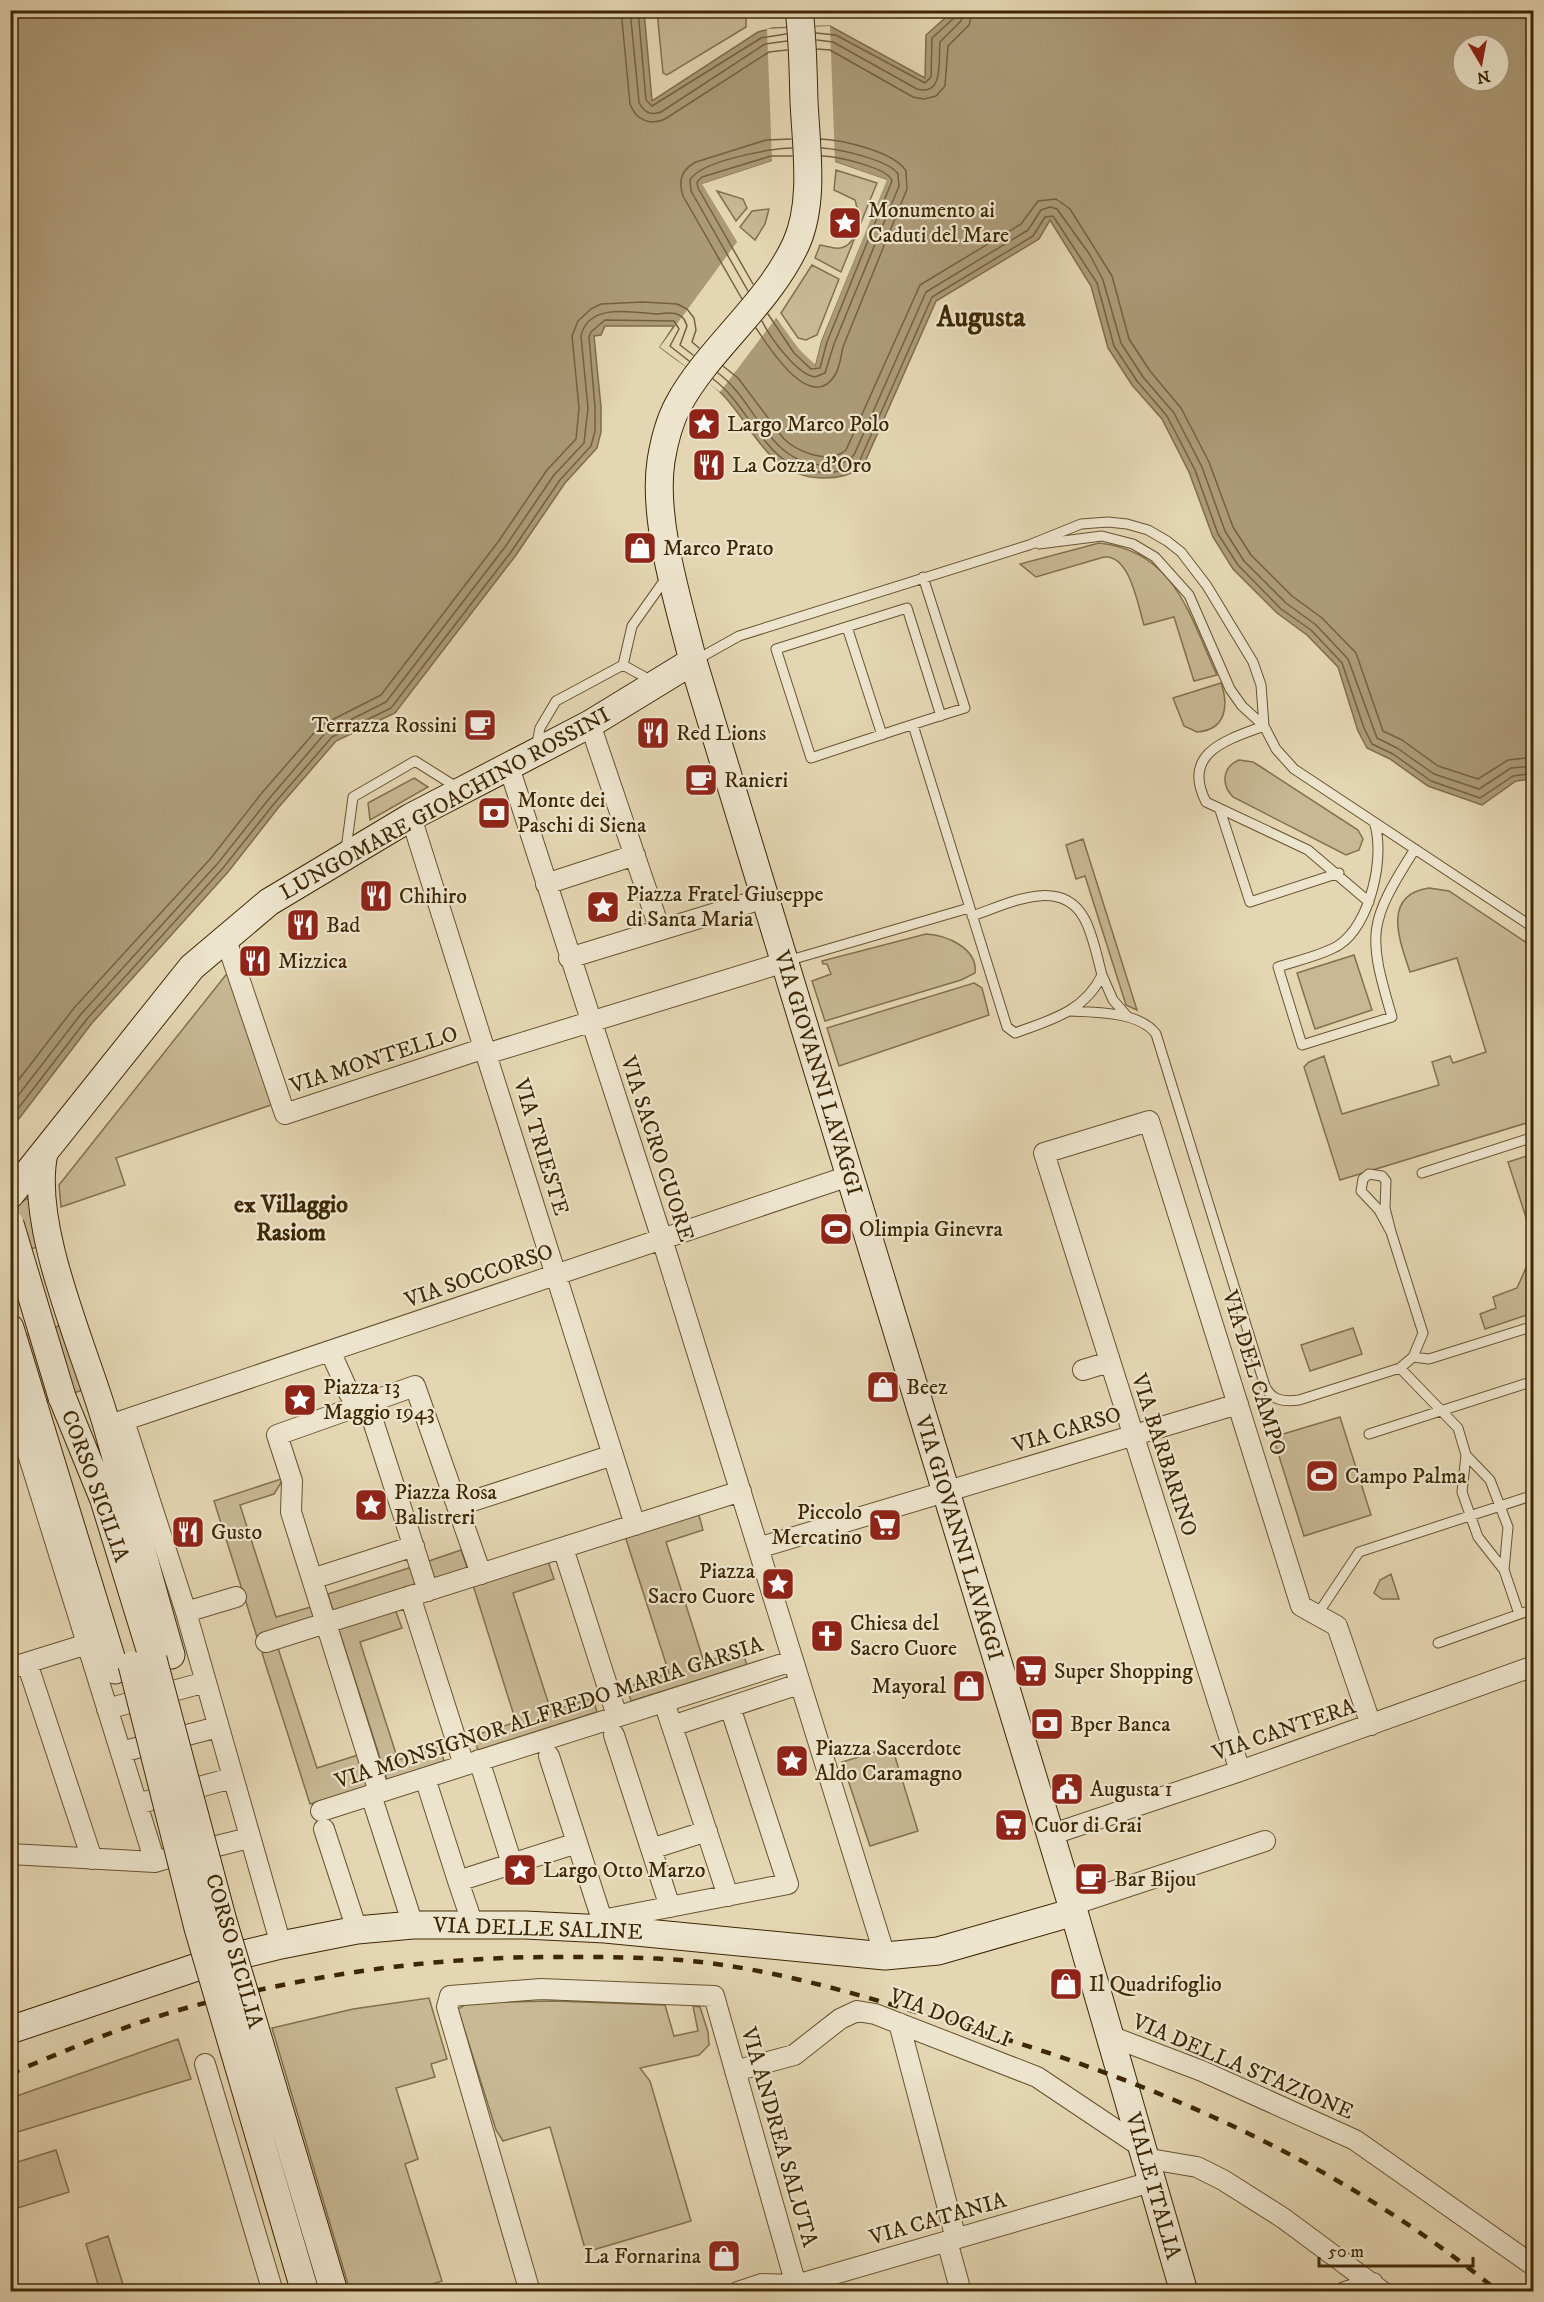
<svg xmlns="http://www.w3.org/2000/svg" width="1544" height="2302" font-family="'IM FELL DW Pica',serif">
<rect width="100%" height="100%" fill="#e4d6b2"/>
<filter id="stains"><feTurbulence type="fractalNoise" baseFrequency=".00333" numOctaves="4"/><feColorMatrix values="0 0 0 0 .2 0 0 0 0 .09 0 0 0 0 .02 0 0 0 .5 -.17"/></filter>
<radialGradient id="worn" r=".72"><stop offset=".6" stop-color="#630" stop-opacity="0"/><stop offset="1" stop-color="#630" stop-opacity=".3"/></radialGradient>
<!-- green -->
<path fill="#c8b894" stroke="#83704c" stroke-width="1.5" d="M657 11H746V27L667 75 663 73Z
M836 170 877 183 841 272 815 258 820 245C826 246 834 249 840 248 859 245 860 214 855 200L834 190Z
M717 191 743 199 747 208 736 221Z
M769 209 765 224 755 240 740 227 752 211Z
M812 265 839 279 817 335 806 340 798 338 781 313Z
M1099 543C1175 551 1189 615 1217 675L1194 681 1174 617 1144 625C1138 606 1130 554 1104 557L1036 577 1020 564Z
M1221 683C1229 706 1226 730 1197 732L1184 726 1173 698Z
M1239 760 1253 762 1261 767 1358 830 1363 839 1359 850 1346 855 1233 797C1221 785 1222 767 1239 760Z
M414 778 428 787 370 820 368 803Z
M1083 839 1137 1010 1126 1005 1085 876 1076 879 1066 845Z
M1429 888 1449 891 1533 947V1121L1340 1180 1304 1067 1309 1062 1324 1056 1342 1114 1439 1085 1432 1062 1450 1056 1453 1063 1486 1052 1457 958 1410 972C1400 942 1381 895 1429 888Z
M926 934C946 935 978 948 975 973L961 980 825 1021 812 981 831 974 827 964H823L822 961Z
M1354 955 1372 1010 1315 1029 1297 973Z
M229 971 274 1104 116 1158 125 1185 61 1207 59 1185Z
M974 983 982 988 989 1015 839 1066 827 1028Z
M1533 1154H1534L1533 1239 1508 1162Z
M28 1198 41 1247 12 1251 16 1206Z
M1533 1252V1313L1485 1329 1480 1314 1496 1308 1493 1297 1517 1288Z
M59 1325 86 1389 40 1404 18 1332C34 1338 46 1335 59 1325Z
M1353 1328 1362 1354 1310 1371 1301 1345Z
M1340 1417 1371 1515 1304 1536 1273 1437Z
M284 1478 274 1494 240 1505 276 1617 311 1607 315 1618 257 1637 214 1501Z
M698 1512 703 1530 666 1542 704 1662 742 1651 747 1665 631 1701 627 1687 669 1673 625 1536Z
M461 1550 468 1570 432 1581 426 1562Z
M548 1561 554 1579 513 1593 551 1711 593 1698 597 1712 478 1750 473 1736 516 1722 473 1585Z
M412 1567 418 1586 334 1613 328 1594Z
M1391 1574 1399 1599H1382L1374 1593 1380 1580Z
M395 1609 402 1628 360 1642 398 1760 440 1747 444 1761 387 1780 338 1627Z
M278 1648 317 1768 358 1755 368 1786 310 1804 262 1653Z
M892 1747 918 1831 870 1846 842 1762Z
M429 1998 447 2059 431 2064 435 2077 396 2088 418 2159 405 2164 442 2281 411 2291H350L272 2028 353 2009Z
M553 2001 665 2005 674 2036 698 2031 693 2006 700 2007 708 2032 709 2045 699 2055 640 2068 650 2081 691 2221 586 2252 550 2127 503 2141 496 2130 458 2009 468 2003Z
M178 2039 191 2079 11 2134V2098Z
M56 2150 69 2192 11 2210V2164Z
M108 2236 125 2291H100L86 2244Z"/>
<!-- water -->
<path fill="#ac9a77" stroke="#806c49" stroke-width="1.5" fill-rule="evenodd" d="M11 11H644L652 101 758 32 773 28 830 26 925 78 926 35 953 11H1533V779L1516 781 1482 805 1428 786 1390 759 1367 748 1358 731 1338 667 1307 635 1277 613 1233 569 1213 537 1189 472 1162 419 1132 385 1108 348 1091 286 1050 220 1039 239 936 301 864 464C851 476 839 478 822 478 766 477 754 425 720 392 702 375 679 363 660 347L674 326H605L601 335 594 336 601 407V432L597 448 565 483 516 555 395 713 336 741 278 808 228 872 92 1023 11 1129ZM1463 45H1499V81H1463ZM772 161 835 162 886 180 821 341 815 365 776 318 737 241 703 184Z"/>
<!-- pier -->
<path fill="#e4d6b2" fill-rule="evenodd" d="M830 26 835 162 887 180 821 341 815 365 799 349 776 318 720 392 660 347 737 242 702 184 772 161 767 29ZM773 164 834 165 883 182 818 339 814 359 779 316 750 259 707 185Z"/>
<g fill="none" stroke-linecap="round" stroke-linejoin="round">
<!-- shore -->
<path stroke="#75603e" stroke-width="1.5" d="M621 10 630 104C636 120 650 126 665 119L769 52 787 50
M630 10 639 102C643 112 651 116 661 112L765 44 787 41
M638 10 646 100 652 106 761 38 786 34
M816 33 836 35 925 83 931 77 932 38 955 17 957 10
M817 40 833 42 917 89C945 97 938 58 940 42L961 21 964 10
M817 49 830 50 913 97 924 99 936 96 945 86 948 46 969 25 973 10
M753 284 698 188 697 182 702 177 771 156H792
M748 291 691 191 690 180C700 161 772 148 792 148
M742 299 683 196C678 181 682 169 696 162L766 140 791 139
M768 314 794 353 811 369 820 368 827 342 892 181C889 168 836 156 822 156
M762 321C770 337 797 375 815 377L825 373 834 344 899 186 898 174C889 160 839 149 822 148
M756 328C768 346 811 415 835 375 840 367 841 356 843 347L907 189 906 171C895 152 843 140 821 139
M723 366 738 378 784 439C798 452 829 465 846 450L920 285 1021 224 1038 201 1056 199 1070 209 1112 276 1129 339 1150 371 1181 408 1209 462 1233 527 1251 555 1292 596 1322 618 1356 653 1383 731 1402 740 1438 766 1478 779 1508 760 1534 757
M718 373C756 401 768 464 824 465 836 465 845 464 854 455L926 292 1028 230 1041 210 1050 207 1057 209 1090 255 1103 280 1121 343 1143 377 1174 413 1202 467 1225 531 1244 561 1286 603 1316 625 1348 659 1377 738 1397 748 1434 774 1479 789 1511 768 1534 766
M713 379C753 408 764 471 822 472 837 473 848 471 860 460L932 297 1033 236 1045 217 1053 216 1097 283 1114 346 1137 381 1167 416 1195 470 1218 534 1238 565 1281 609 1311 630 1342 663 1364 728 1372 744 1393 754 1431 781 1480 798 1513 776 1534 773
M10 1091 74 1008 211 858 261 794 320 726 381 695 498 542 547 470 576 439 579 408 572 336 578 321 591 309 601 304 643 302 677 304 687 309 694 318 696 330 692 342 699 348
M10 1106 81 1014 218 863 268 800 326 732 386 702 505 547 554 475 584 443 588 408 581 336C588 303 631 312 655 314 663 314 672 311 679 315 684 317 685 321 687 326L680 345 693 355
M10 1119 87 1019 223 868 273 805 332 737 391 708 511 552 560 480 591 446 595 431V407L589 337 591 332 605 320 674 321 679 329 670 346 689 361"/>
<!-- lane casing -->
<g stroke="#685330" stroke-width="11">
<path id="lane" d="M1039 544 1102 536 1133 544 1155 557 1189 595 1230 689 1242 706 1264 726 1276 749 1294 769 1534 928
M923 577 965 708C913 724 862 741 811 758L776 649 907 608 941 716
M847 627 882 735
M696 660 739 636 1029 545 1081 524 1108 522 1127 524 1148 530 1167 541 1181 552 1207 586 1253 662 1261 685 1264 726
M623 665 652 681
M913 725 1007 1027 1015 1033C1051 1020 1085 1011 1102 975 1097 957 1093 934 1084 918 1060 875 1006 905 972 916
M1264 726C1226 740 1181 753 1206 802L1308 850 1369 902
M536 748 540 728 556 701 623 665 632 626 666 578
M1220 810 1250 902 1339 873
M1374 822C1386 856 1370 925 1339 945 1324 955 1295 961 1278 967L1302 1045 1392 1017C1367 933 1368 923 1415 849
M346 849 353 797 415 761 458 788
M787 961 969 908
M1102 975 1113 1000 1127 1016
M1070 1011C1096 1012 1140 1012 1156 1034L1265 1386C1272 1401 1284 1402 1299 1400L1400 1368 1413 1357 1423 1333 1391 1232 1385 1208 1386 1181 1382 1176 1369 1174 1363 1179 1361 1191 1379 1210 1391 1232
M1422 1173 1534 1137
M1413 1357 1429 1359 1534 1326
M1400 1368 1458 1428 1466 1455 1462 1492 1478 1537 1504 1570 1519 1614
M1369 1434 1534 1381
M1466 1455 1490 1480 1508 1527 1504 1570
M1317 1615 1359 1552 1534 1495
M1438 1643 1534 1609"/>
</g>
<!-- street casing -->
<g stroke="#685330" stroke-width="22">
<path id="street" d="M590 724 660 930
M509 767 662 1239 885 1956
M411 817 635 1525
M546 884 635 855
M225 937 285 1114 485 1048
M569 958 765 898
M486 1054 785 962
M330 1351 349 1393 373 1421 428 1591
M1083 1370 1109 1362
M10 1396 155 1862
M124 1421 186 1612 281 1945
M107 1426 849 1176
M457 1506 613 1455
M563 1548 617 1716
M758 1548 1238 1404
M312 1579 414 1546
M410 1596 464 1765
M186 1612 236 1597
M266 1642 741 1491
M27 1663 92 1859
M10 1668 87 1644
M664 1702 728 1896
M107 1709 206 1682
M672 1726 799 1684
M614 1735 670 1907
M121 1752 218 1727
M549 1756 605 1929
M479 1760 512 1864
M1240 1771 1044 1153 1149 1121 1301 1606 1337 1626 1371 1725
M425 1778 458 1881
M379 1792 291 1512 292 1481 277 1435 415 1386 481 1574
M371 1795 413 1925
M137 1804 232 1778
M321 1811 792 1661
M324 1829 357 1930
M1050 1835 1240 1771 1534 1666
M651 1849 707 1831
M193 1852 249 1838
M10 1854 155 1862 165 1859
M1072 1905 1265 1841
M602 1920 788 1884 730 1707
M473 1925 458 1881 577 1843
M899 2023 956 2239
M1110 2036 1202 2071 1355 2140 1534 2266
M205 2064 273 2292
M735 2071 794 2055 840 2019 857 2011 875 2014 1037 2077 1140 2146
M1144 2158 1197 2167 1223 2180 1283 2218 1383 2292
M947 2241 961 2292
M530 2292 447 2007 450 1996 541 1989 714 1996 798 2292
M738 2292 762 2284 796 2285 1151 2182
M1345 2292 1373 2283"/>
</g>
<!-- secondary casing -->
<g stroke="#3e2704" stroke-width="29">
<path id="secondary" d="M799 10C803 40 803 71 804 101 806 146 815 202 796 244 768 305 708 349 678 405 669 422 664 442 661 461 652 520 679 604 693 661L1074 1912 1184 2292
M44 1153C28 1228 86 1351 107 1426 129 1502 149 1579 171 1655
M10 1195 192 967 269 902 411 817 590 724 693 661
M10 1328 115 1670
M62 1397 104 1500 153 1659
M10 2030 215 1961 281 1945 357 1930 413 1925H525L605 1929 885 1956 938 1951 1074 1912"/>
</g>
<!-- lane -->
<use href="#lane" stroke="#ede4cd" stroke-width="9"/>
<!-- street -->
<use href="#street" stroke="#ede4cd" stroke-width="20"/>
<!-- secondary -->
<use href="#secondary" stroke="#ede4cd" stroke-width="27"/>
<!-- rail -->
<path stroke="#3e2704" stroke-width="4.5" stroke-dasharray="10 10" stroke-linecap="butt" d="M10 2074C71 2048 133 2022 197 2005 318 1973 440 1956 565 1957 615 1957 666 1957 716 1964 811 1977 901 2008 992 2035 1175 2090 1350 2170 1499 2292"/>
<!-- secondary-bridge casing -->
<g stroke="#3e2704" stroke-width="29" stroke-linecap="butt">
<path id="secondary-bridge" d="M10 1224 62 1397
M153 1659 223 1921 334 2292
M132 1665 198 1928 305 2292"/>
</g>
<!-- secondary-bridge -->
<use href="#secondary-bridge" stroke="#ede4cd" stroke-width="27"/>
</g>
<!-- icons -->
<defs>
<g id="sight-square" transform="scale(1.725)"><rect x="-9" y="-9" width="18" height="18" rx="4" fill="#8f2418" stroke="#ede4cd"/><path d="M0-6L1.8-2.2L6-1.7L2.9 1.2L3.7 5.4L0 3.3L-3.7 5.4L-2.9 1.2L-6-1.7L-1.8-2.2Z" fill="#fff"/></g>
<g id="restaurant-square" transform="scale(1.725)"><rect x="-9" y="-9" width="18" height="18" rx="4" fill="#8f2418" stroke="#ede4cd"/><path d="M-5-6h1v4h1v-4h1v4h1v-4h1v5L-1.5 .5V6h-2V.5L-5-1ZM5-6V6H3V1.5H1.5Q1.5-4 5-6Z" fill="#fff"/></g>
<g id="shop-square" transform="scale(1.725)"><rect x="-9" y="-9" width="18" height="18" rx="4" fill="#8f2418" stroke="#ede4cd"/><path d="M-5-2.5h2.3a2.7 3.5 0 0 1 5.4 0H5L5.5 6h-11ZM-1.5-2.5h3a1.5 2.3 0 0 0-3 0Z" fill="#fff"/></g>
<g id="cafe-square" transform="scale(1.725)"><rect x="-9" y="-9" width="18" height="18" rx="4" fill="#8f2418" stroke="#ede4cd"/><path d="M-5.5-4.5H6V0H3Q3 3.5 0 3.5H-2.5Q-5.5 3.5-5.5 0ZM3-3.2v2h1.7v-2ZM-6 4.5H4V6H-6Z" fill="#fff"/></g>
<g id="bank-square" transform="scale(1.725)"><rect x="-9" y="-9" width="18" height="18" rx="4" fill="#8f2418" stroke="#ede4cd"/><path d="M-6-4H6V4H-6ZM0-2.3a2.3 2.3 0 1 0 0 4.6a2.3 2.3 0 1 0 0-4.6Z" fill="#fff"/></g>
<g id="stadium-square" transform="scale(1.725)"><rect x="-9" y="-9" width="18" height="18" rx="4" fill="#8f2418" stroke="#ede4cd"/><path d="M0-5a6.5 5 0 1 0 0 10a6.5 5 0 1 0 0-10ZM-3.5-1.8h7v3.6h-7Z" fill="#fff"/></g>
<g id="supermarket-square" transform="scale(1.725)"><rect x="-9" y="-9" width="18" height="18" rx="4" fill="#8f2418" stroke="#ede4cd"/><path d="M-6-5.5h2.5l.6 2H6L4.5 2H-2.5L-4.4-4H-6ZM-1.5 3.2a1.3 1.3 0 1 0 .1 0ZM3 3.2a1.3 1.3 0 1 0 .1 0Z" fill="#fff"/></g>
<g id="church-square" transform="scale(1.725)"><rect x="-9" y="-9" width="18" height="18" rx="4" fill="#8f2418" stroke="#ede4cd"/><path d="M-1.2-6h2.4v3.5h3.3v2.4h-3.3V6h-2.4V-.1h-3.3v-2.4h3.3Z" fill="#fff"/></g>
<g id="civic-square" transform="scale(1.725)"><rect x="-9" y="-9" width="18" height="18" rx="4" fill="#8f2418" stroke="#ede4cd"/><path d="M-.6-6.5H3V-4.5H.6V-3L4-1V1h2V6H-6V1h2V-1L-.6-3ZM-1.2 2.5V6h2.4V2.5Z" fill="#fff"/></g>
</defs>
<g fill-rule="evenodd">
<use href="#sight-square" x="845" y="223"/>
<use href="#sight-square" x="704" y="424"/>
<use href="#restaurant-square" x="709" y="465"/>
<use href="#shop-square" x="640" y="548"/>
<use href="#cafe-square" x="480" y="725"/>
<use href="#restaurant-square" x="653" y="733"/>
<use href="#cafe-square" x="701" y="780"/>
<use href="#bank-square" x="494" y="813"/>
<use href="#restaurant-square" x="376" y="896"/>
<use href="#sight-square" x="603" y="907"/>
<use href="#restaurant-square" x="303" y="925"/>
<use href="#restaurant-square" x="255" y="961"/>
<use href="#stadium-square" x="836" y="1229"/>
<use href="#shop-square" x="883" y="1387"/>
<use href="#sight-square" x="300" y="1400"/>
<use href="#stadium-square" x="1322" y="1476"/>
<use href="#sight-square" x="371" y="1505"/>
<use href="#supermarket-square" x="885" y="1525"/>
<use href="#restaurant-square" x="188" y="1532"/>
<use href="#sight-square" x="778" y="1584"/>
<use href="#church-square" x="827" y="1636"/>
<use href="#supermarket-square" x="1031" y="1671"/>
<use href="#shop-square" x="969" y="1686"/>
<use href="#bank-square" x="1047" y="1724"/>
<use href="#sight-square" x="792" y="1761"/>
<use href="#civic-square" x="1067" y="1789"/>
<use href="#supermarket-square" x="1011" y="1825"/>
<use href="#sight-square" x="520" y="1870"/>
<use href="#cafe-square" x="1091" y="1879"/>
<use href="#shop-square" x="1066" y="1984"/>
<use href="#shop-square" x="724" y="2256"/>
</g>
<g text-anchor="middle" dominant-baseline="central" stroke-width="4.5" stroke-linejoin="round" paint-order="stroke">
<!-- poi labels -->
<g font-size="22" fill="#3e2704" stroke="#ede4cd" text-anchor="start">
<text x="868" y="210">Monumento ai<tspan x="868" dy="25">Caduti del Mare</tspan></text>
<text x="727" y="424">Largo Marco Polo</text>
<text x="732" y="465">La Cozza d'Oro</text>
<text x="663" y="548">Marco Prato</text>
<text x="457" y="725" text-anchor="end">Terrazza Rossini</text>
<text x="676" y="733">Red Lions</text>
<text x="724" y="780">Ranieri</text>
<text x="517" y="800">Monte dei<tspan x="517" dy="25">Paschi di Siena</tspan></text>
<text x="626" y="894">Piazza Fratel Giuseppe<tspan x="626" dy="25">di Santa Maria</tspan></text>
<text x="399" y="896">Chihiro</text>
<text x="326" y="925">Bad</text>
<text x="278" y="961">Mizzica</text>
<text x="859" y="1229">Olimpia Ginevra</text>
<text x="323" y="1387">Piazza 13<tspan x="323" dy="25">Maggio 1943</tspan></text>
<text x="906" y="1387">Beez</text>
<text x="1345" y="1476">Campo Palma</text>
<text x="394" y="1492">Piazza Rosa<tspan x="394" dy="25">Balistreri</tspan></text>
<text x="862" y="1512" text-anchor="end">Piccolo<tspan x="862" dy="25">Mercatino</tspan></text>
<text x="211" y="1532">Gusto</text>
<text x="755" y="1571" text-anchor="end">Piazza<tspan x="755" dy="25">Sacro Cuore</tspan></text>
<text x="850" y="1623">Chiesa del<tspan x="850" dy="25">Sacro Cuore</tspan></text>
<text x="1054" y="1671">Super Shopping</text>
<text x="946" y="1686" text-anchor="end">Mayoral</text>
<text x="1070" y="1724">Bper Banca</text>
<text x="815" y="1748">Piazza Sacerdote<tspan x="815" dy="25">Aldo Caramagno</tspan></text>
<text x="1090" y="1789">Augusta 1</text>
<text x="1034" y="1825">Cuor di Crai</text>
<text x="543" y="1870">Largo Otto Marzo</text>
<text x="1114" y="1879">Bar Bijou</text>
<text x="1089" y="1984">Il Quadrifoglio</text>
<text x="701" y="2256" text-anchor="end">La Fornarina</text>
</g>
<!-- street labels -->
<g font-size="22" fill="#3e2704" stroke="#ede4cd">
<text transform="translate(445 804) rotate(-29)">LUNGOMARE GIOACHINO ROSSINI</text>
<text transform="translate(374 1060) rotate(-18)">VIA MONTELLO</text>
<text transform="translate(818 1073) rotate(73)">VIA GIOVANNI LAVAGGI</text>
<text transform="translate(541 1147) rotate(73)">VIA TRIESTE</text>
<text transform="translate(657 1149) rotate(72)">VIA SACRO CUORE</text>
<text transform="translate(479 1276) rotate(-19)">VIA SOCCORSO</text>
<text transform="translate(1254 1373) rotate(73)">VIA DEL CAMPO</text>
<text transform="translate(1067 1430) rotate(-17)">VIA CARSO</text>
<text transform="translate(1164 1455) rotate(72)">VIA BARBARINO</text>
<text transform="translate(95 1486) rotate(70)">CORSO SICILIA</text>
<text transform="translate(959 1538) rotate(73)">VIA GIOVANNI LAVAGGI</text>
<text transform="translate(549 1713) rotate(-18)">VIA MONSIGNOR ALFREDO MARIA GARSIA</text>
<text transform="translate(1284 1730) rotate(-19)">VIA CANTERA</text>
<text transform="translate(538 1929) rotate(2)">VIA DELLE SALINE</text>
<text transform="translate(234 1951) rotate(74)">CORSO SICILIA</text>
<text transform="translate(950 2018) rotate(21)">VIA DOGALI</text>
<text transform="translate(1243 2067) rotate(23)">VIA DELLA STAZIONE</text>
<text transform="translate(779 2137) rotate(74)">VIA ANDREA SALUTA</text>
<text transform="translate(1153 2186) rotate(74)">VIALE ITALIA</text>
<text transform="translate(938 2219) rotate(-16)">VIA CATANIA</text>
</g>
<!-- neighbourhood labels -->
<g font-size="24" font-weight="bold" fill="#3e2704" stroke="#ede4cd">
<text x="291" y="1205">ex Villaggio<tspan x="291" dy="28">Rasiom</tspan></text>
</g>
<!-- district labels -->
<g font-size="28" font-weight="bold" fill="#3e2704" stroke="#ede4cd">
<text x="981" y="317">Augusta</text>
</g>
</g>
<!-- margin -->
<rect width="1544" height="2302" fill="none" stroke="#e4d6b2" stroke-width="36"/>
<rect x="12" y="12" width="1520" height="2278" fill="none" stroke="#3e2704" stroke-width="3"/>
<rect x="18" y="18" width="1508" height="2266" fill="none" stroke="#3e2704" stroke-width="1.5"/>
<!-- north arrow -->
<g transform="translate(1481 63) rotate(170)"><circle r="28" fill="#ede4cd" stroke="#a7987d" stroke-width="1.5"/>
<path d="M0-4.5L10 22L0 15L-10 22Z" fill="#8f2418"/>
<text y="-9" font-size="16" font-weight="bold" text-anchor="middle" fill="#3e2704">N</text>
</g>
<!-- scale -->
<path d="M1319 2257v9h154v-9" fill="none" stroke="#3e2704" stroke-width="3"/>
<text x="1328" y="2257" font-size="18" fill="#3e2704" stroke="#ede4cd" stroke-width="4.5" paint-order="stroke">50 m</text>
<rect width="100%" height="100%" filter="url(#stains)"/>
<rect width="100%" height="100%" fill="url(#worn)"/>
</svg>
